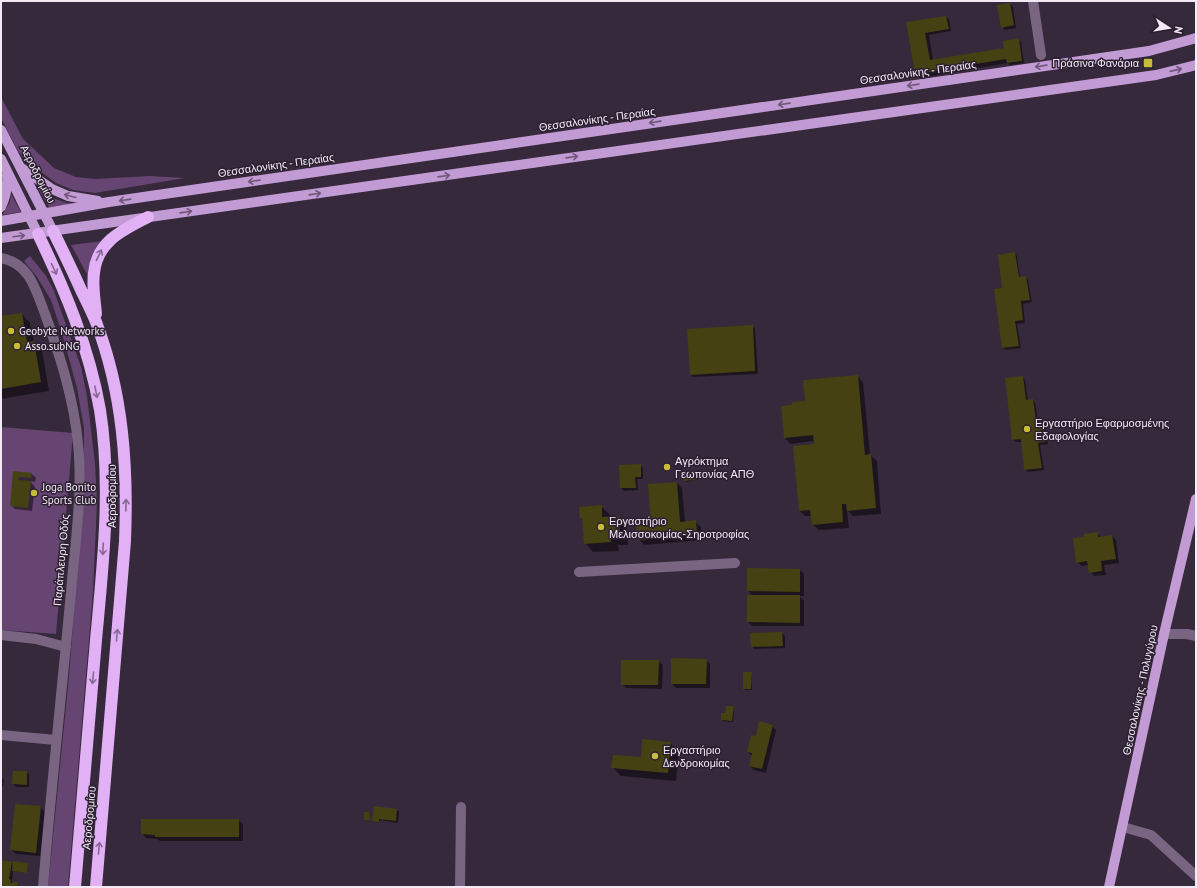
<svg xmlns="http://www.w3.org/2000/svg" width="1197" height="888" font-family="'PT Sans',sans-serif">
<rect width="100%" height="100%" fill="#36293b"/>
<!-- green -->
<path fill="#664573" d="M1 97 23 139 54 168 76 177 95 179 150 176 185 178 95 193 73 190 56 183 26 161 18 151 1 118Z
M37 187C48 196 58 201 71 204L49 207Z
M11 194 21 212 2 215 10 202Z
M103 241 90 264 88 276 71 245Z
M30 256 46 276 54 291 81 367 87 396 95 463 97 503 93 592 68 887H48L69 676 77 572 84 459V428L77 388 62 333 51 300 37 277 24 261Z
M1 427 73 433 56 634 1 630Z"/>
<!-- shadow -->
<path fill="#0007" d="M1010 4 1013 7 1016 28 1005 30 1002 27Z
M946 17 949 19 951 31 929 35 933 60 1006 48 1018 39 1021 42 1024 63 1010 65 1008 63 920 78 915 73 907 23Z
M1015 253 1017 256 1020 278 1026 277 1028 280 1032 302 1023 304 1025 323 1017 324 1021 348 1006 350 1003 348Z
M22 314 30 323 34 342 42 350 49 391 1 399V317Z
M753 326 755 329 758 374 693 377 691 375Z
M857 376 863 382 870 455 877 461 881 514 853 516 847 510 849 528 819 530 813 525 812 516H805L800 511 815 445V441L790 444 785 438 793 406 806 401Z
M1023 377 1025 380 1028 401 1033 400 1035 403 1038 420H1042L1045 422 1048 444 1040 445 1044 470 1028 472 1025 469 1022 442H1016L1013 440Z
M640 465 643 468V479H637L638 490 624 491 621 488Z
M14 472 32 474 36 478 35 482 30 481 35 487 32 511 15 509 11 505Z
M693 473 695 480 686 482 684 474Z
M677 483 682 488 685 522 695 521 701 527 702 540 644 545 639 539 652 526Z
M601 506 610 515V518L618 517 627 526 628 545H618L619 551 593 552 585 543 583 521 581 518Z
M1097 533 1102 538 1112 536 1116 540 1119 563 1104 565 1106 575 1094 576 1090 572 1089 565 1082 566 1077 562 1085 538Z
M800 570 804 574V596H799L804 600V626H752L748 622V596H753L748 591Z
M782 633 785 636V648L754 649 752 646Z
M706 660 710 664V688H676L672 684Z
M658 661 663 665 662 689 626 688 622 684Z
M751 673 752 674V690H745L744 689Z
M733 707 734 708 733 722 723 721 722 720 726 714Z
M772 726 776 730 766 773 754 770 750 766 752 756 748 752 756 737Z
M670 743 679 752 676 781 621 776 613 768 641 758Z
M27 772 29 775V787H16L13 784Z
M1 778 4 780 3 787 1 786Z
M41 807 45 812 40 856 16 854 11 850Z
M397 810 399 812 398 823 380 820V822L373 820Z
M238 820 243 824V841H160L157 839 146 838 142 833Z
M11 863 13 865 27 864 28 865 27 873 13 871 12 882 14 885 17 883 18 887H1V870Z"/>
<!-- building -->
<path fill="#454112" d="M1010 3 1014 25 1001 28 997 5Z
M946 16 949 29 925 33 930 60 1004 48 1003 41 1019 38 1022 61 1007 63 1006 59 915 74 906 22Z
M1015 252 1019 277 1026 276 1030 300 1021 301 1023 320 1015 321 1019 346 1002 348 994 289 1002 288 998 255Z
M22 313 27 342 34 341 41 382 1 389V316Z
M753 325 755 371 690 375 687 329Z
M858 375 865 455 871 454 876 508 847 511 846 504H842L843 522 812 525 810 510 799 511 793 446 814 444 813 435 784 438 781 406 792 405V402L805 401 803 380Z
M1023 376 1026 400 1033 399 1036 420 1043 419 1045 442 1038 443 1042 468 1024 470 1021 439 1012 440 1005 378Z
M641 464V477H635L636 488H620L619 465Z
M13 471 32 473 31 478 19 477 18 480 31 481 28 508 10 506Z
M693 471 695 480 684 481 682 473Z
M677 482 680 522 696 520 697 535 638 540 636 526 651 525 648 484Z
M602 505V517L619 516 620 536 610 537 611 542 584 544 582 518 580 519 579 507Z
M1098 532V537L1112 535 1116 559 1101 561 1102 571 1089 573 1087 561 1076 563 1073 538 1084 537V534Z
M747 568 800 569V592L747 591Z
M747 595H800V623L747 622Z
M782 632 783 646 751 647 750 633Z
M671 658 707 659 706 684H671Z
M621 660H659L658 685H621Z
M743 672H752L751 689H743Z
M726 706H734L732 721 721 720V713H725Z
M759 721 773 725 762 769 749 766 752 753 747 752 751 735 756 736Z
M642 739 671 742 668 773 611 768 613 755 641 757Z
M13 771H27V785L12 784Z
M15 804 41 806 36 853 10 850Z
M374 806 397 809 396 821 379 819V822L372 821Z
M364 812H369L370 820H364Z
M141 819H239V837H155V835L141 834Z
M1 860 12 862 9 879 11 880 10 883 18 882 17 887H1Z
M13 861 28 863 27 873 12 871Z"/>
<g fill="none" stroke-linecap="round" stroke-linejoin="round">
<!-- minor -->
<path stroke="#796581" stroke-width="10" d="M1033 1 1041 55
M1 258C30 263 36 291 45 314 60 356 74 399 78 444 83 491 75 545 71 592 62 690 51 789 43 887
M579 572 735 563
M1164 634H1187L1196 636
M1 635 36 639 66 647
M1 735 56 740
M1123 827 1151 835 1196 876
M460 887 461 807"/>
<!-- major -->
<path stroke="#c39bd4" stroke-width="10" d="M1 130 53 231
M1 159 38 234
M20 167 52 189 68 196 98 201
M1 207C6 196 8 187 7 175
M1 221 109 202 1149 51 1196 38
M1 238 1156 75 1196 65
M1109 887 1164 634 1196 499"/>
<!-- highway -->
<path stroke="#e1b0f5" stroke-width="12" d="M53 231C63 251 73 272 82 292 87 302 92 312 96 322 123 393 128 466 125 541L96 887
M38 234C65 290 89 347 100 410 112 486 103 564 96 640 89 722 82 805 75 887
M96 314C95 301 92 286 94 273 97 241 123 230 148 217"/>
</g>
<!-- one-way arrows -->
<defs><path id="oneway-shaft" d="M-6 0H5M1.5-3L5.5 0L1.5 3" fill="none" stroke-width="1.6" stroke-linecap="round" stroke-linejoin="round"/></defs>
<g stroke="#70577a">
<use href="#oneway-shaft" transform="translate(1041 66) rotate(172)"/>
<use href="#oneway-shaft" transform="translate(1176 70) rotate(-13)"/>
<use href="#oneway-shaft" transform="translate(913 85) rotate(172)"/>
<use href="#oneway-shaft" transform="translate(784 104) rotate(172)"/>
<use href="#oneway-shaft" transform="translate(655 122) rotate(172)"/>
<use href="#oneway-shaft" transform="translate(572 157) rotate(-8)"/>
<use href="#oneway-shaft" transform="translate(444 176) rotate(-8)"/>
<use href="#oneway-shaft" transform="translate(254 181) rotate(172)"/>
<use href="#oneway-shaft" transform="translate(315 194) rotate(-8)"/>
<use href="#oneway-shaft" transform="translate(70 196) rotate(-165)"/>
<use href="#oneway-shaft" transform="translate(125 200) rotate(172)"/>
<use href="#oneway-shaft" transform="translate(186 212) rotate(-8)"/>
<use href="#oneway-shaft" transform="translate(19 236) rotate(-7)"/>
</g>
<g stroke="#866893">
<use href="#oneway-shaft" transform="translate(99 255) rotate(-65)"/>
<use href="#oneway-shaft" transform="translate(54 269) rotate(65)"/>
<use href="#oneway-shaft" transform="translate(96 392) rotate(79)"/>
<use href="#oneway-shaft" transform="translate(126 505) rotate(-89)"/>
<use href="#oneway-shaft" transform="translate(103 549) rotate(93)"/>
<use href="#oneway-shaft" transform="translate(117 635) rotate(-85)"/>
<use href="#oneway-shaft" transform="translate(93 678) rotate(95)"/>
<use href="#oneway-shaft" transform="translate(99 848) rotate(-85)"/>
</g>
<!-- markers -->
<g fill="#c7bb3c" stroke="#2c1f31" stroke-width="1.5">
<rect x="1143" y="58" width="10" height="10" rx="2"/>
<circle cx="11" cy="331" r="4"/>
<circle cx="17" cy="346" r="4"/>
<circle cx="1027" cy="429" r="4"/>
<circle cx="667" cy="467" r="4"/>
<circle cx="34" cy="493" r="4"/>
<circle cx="601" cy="527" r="4"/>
<circle cx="655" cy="756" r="4"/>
</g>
<g text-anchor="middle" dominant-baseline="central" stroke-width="3" stroke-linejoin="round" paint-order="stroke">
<!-- poi labels -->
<g font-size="11" fill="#f3eaf6" stroke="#2c1f31" text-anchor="start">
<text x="1139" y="63" text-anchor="end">Πράσινα Φανάρια</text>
<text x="19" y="331">Geobyte Networks</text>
<text x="25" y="346">Asso.subNG</text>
<text x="1035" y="423">Εργαστήριο Εφαρμοσμένης<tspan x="1035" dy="13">Εδαφολογίας</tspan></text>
<text x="675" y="461">Αγρόκτημα<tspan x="675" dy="13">Γεωπονίας ΑΠΘ</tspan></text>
<text x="42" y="487">Joga Bonito<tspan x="42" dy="13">Sports Club</tspan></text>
<text x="609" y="521">Εργαστήριο<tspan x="609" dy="13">Μελισσοκομίας-Σηροτροφίας</tspan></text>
<text x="663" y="750">Εργαστήριο<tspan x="663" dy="13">Δενδροκομίας</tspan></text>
</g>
<!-- street labels -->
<g font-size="11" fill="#f3eaf6" stroke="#2c1f31">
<text transform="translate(918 72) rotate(-8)">Θεσσαλονίκης - Περαίας</text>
<text transform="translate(597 119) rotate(-8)">Θεσσαλονίκης - Περαίας</text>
<text transform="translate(276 165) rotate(-8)">Θεσσαλονίκης - Περαίας</text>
<text transform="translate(38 174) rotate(63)">Αεροδρομίου</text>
<text transform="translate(112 496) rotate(-90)">Αεροδρομίου</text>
<text transform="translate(61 560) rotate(-85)">Παράπλευρη Οδός</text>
<text transform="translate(1140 690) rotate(-78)">Θεσσαλονίκης - Πολυγύρου</text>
<text transform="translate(89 818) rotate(-85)">Αεροδρομίου</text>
</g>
</g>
<!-- border -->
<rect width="1197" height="888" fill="none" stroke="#f3eaf6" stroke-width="4"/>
<!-- north arrow -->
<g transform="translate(1169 28) rotate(102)" stroke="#2c1f31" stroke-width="3" paint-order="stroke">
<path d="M0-3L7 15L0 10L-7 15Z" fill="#f3eaf6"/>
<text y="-6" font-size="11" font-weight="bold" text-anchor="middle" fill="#f3eaf6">N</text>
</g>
</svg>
